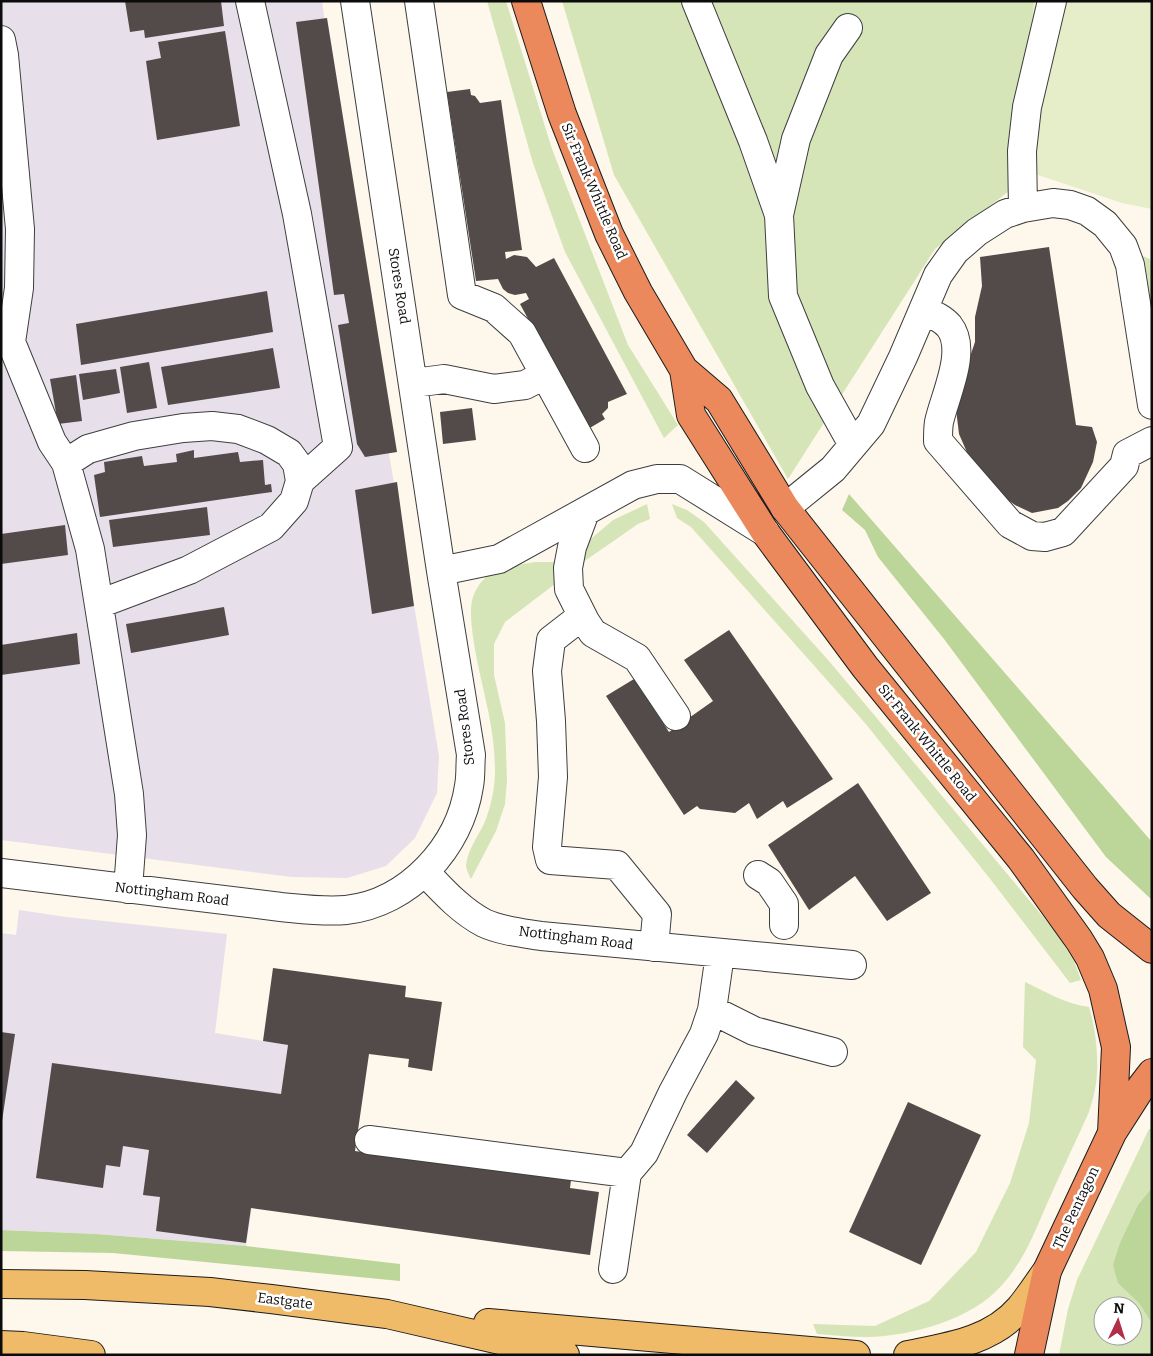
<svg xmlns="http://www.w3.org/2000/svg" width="1153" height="1356" font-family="Bitter,serif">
<rect width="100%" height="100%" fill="#fef7eb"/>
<!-- industrial -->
<path fill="#e7e0ea" d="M1 1H322L365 308 439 756 437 793 415 838 386 866 347 878 292 877 1 840Z
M19 910 66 917 227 934 215 1033 288 1045 281 1094 269 1093 246 1246 96 1234 1 1230V933L16 935Z"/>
<!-- green -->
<path fill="#d6e5b7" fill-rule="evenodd" d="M487 1H506L552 149 628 345 678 425 664 438 565 252 533 163Z
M562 1H1033L1032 173 935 249 788 479 614 175Z
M1138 254 1150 259 1152 268V329Z
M647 504 650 519 638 524 576 567 586 543 613 520Z
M672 504 687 510 704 522 829 661 1055 931 1074 961 1081 980 1070 983 991 880 865 723 691 527 677 518Z
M535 562H564V577L505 622 494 644V675L505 723 507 780 505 804 496 831 471 879C469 875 466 869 466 865 468 847 482 832 487 816 492 802 495 785 495 771 495 750 492 730 488 710 483 684 465 620 473 597 484 567 507 567 535 562Z
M1025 982C1046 992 1066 1004 1089 1007 1096 1029 1100 1066 1095 1089 1094 1097 1091 1104 1089 1112 1075 1143 1060 1174 1046 1206 1034 1234 1023 1262 1002 1285 972 1320 911 1336 867 1337 850 1337 834 1335 817 1334L813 1324 875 1326 929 1301 976 1252 1010 1183 1029 1123 1036 1060 1023 1047Z
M1149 1129H1152V1355H1059L1068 1309 1077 1280ZM1103 1306H1133V1336H1103Z"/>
<!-- forest -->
<path fill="#bcd598" d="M849 494 1152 842V900L1106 857 944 639 878 557 865 530 842 510Z
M1152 1188V1323L1139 1303 1118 1283 1113 1265 1120 1243 1138 1205Z
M1 1230 96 1234 246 1246 400 1264V1281L113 1253 1 1251Z"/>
<!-- pitch -->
<path fill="#e6edc9" d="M1033 1H1152V209L1122 203 1032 173Z"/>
<!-- building -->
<path fill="#534b49" d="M125 1H221L224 26 145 38 144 30 130 32Z
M327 18 397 452 365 457 357 444 338 325 349 323 344 294 334 295 296 22Z
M225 31 240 126 157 140 146 61 161 58 158 42Z
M470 89 471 95 475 96 480 103 501 100 522 250 505 252 506 259 514 255 527 257 536 267 554 258 627 394 608 402V408L602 414 605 419 588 429 520 304 529 299 526 293 515 295 508 293 503 289 498 279 476 281 447 92Z
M1049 247 1076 425 1092 427 1097 442 1093 462 1081 488 1068 501 1058 508 1032 513 1015 505 995 491 973 466 959 434 955 401 975 342V317L982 286 980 257Z
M267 291 273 332 81 365 76 324Z
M273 348 280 388 168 405 161 367Z
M149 362 157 408 127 413 120 367Z
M116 369 120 393 83 400 79 374Z
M76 375 82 421 58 424 50 379Z
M472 408 476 440 443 444 440 412Z
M194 450V458L238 452 240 462 263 460 265 485 271 484 272 492 100 517 94 475 105 472 104 462 142 456 144 466 177 462 176 454Z
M397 482 414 606 372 614 355 490Z
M207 507 210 535 113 547 109 520Z
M65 525 68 555 1 564V534Z
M224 607 229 635 131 653 126 624Z
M729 630 833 779 787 808 783 801 757 819 749 803 735 813 700 809 697 806 684 815 606 696 634 679 669 732 713 701 684 660Z
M77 633 80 664 1 675V645Z
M858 783 931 893 887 921 855 876 809 910 768 845Z
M273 968 406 986 405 997 442 1002 432 1071 408 1067 409 1059 369 1054 355 1151 571 1180 570 1188 599 1192 590 1255 251 1208 246 1243 156 1231 160 1197 143 1195 149 1150 123 1146 120 1167 106 1165 103 1188 36 1178 52 1063 281 1094 288 1045 263 1041Z
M1 1032 15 1034 2 1121H1Z
M736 1080 755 1098 707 1153 687 1135Z
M908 1102 981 1135 921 1265 849 1232Z"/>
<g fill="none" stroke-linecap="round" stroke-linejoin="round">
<!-- minor casing -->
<g stroke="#3e3e3e" stroke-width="30">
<path id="minor" d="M250 1 297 214 338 447 300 481
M419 1 462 295 494 308 522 333 585 448
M696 1 753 141 779 215
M848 28 829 55 796 139 779 215 783 296 820 386 853 445
M1 40 4 55 20 229 19 288 11 342
M1023 208 1022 151 1027 107 1052 1
M923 310C932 314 942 318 949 326 968 350 945 395 939 422 938 428 938 435 938 441L1010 524 1032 536 1045 537 1063 532 1124 466 1127 454 1152 441
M1 336 11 342 52 442 66 463
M414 383 444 379 494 389 525 385 544 375
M785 508 833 469 871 424 903 357 938 275 955 251 977 232 1005 214 1023 208 1053 203 1070 205 1087 211 1105 224 1123 246 1130 265 1152 405
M585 512 572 547 568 568 569 589 585 621 593 633 637 658 676 716
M441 571 499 559 633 485 657 479H680L765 532
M99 604 189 570 271 527 294 501 300 481 297 464 289 453 267 440 238 429 212 426 183 428 134 436 88 449 66 463 90 549 129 794 132 835 128 889
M582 616 551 640 547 671 551 721 553 777 547 847 550 860 617 865 657 914 654 947
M425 872C443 891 461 911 484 923 501 931 523 933 541 936L852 965
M1 873 281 907C302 909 324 912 346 910 409 903 460 847 469 786 471 776 470 765 471 755L441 571 355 1
M758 875 769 882 784 904V925
M712 1010 754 1031 833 1052
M369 1140 627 1173
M613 1269 627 1173 644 1153 673 1092 704 1034 712 1010 720 954"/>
</g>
<!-- major casing -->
<g stroke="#1c1c1c" stroke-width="30">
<path id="major" d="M1 1284 85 1285 210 1292 271 1299 387 1314 565 1355
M488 1323 856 1355
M1 1345 23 1346 91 1355
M908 1355C948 1347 992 1341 1020 1308 1030 1296 1038 1283 1047 1271"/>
</g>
<!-- highway casing -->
<g stroke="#1c1c1c" stroke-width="30">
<path id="highway" d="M526 1 562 114 609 234 638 292 684 370 719 400 785 508 1085 888 1109 915 1152 949
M684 370 691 415 765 532 865 667 1021 859 1079 940 1090 958 1103 989 1116 1047 1112 1133
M1029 1355 1047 1271 1112 1133 1142 1086 1152 1073"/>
</g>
<!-- minor -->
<use href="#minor" stroke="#fff" stroke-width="28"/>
<!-- major -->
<use href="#major" stroke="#f0bb69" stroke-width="28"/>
<!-- highway -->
<use href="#highway" stroke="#eb885c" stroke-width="28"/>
</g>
<g text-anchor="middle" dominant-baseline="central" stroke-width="5" stroke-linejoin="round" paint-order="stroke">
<!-- street labels -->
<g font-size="14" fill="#0b0b0b" stroke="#fff">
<text transform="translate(594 191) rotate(67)">Sir Frank Whittle Road</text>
<text transform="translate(399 286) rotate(81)">Stores Road</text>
<text transform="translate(465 727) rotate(-97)">Stores Road</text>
<text transform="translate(927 743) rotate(51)">Sir Frank Whittle Road</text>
<text transform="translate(172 894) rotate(7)">Nottingham Road</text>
<text transform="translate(576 938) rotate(7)">Nottingham Road</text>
<text transform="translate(1076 1208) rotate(-65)">The Pentagon</text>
<text transform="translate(285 1301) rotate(7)">Eastgate</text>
</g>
</g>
<!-- border -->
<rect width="1153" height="1356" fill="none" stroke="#0b0b0b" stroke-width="5"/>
<!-- north arrow -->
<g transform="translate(1118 1321) rotate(4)"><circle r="24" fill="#ffffff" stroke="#9d9d9d"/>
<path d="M0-4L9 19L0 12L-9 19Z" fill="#b22d47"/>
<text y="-8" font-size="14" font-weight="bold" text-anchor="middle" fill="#0b0b0b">N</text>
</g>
</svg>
